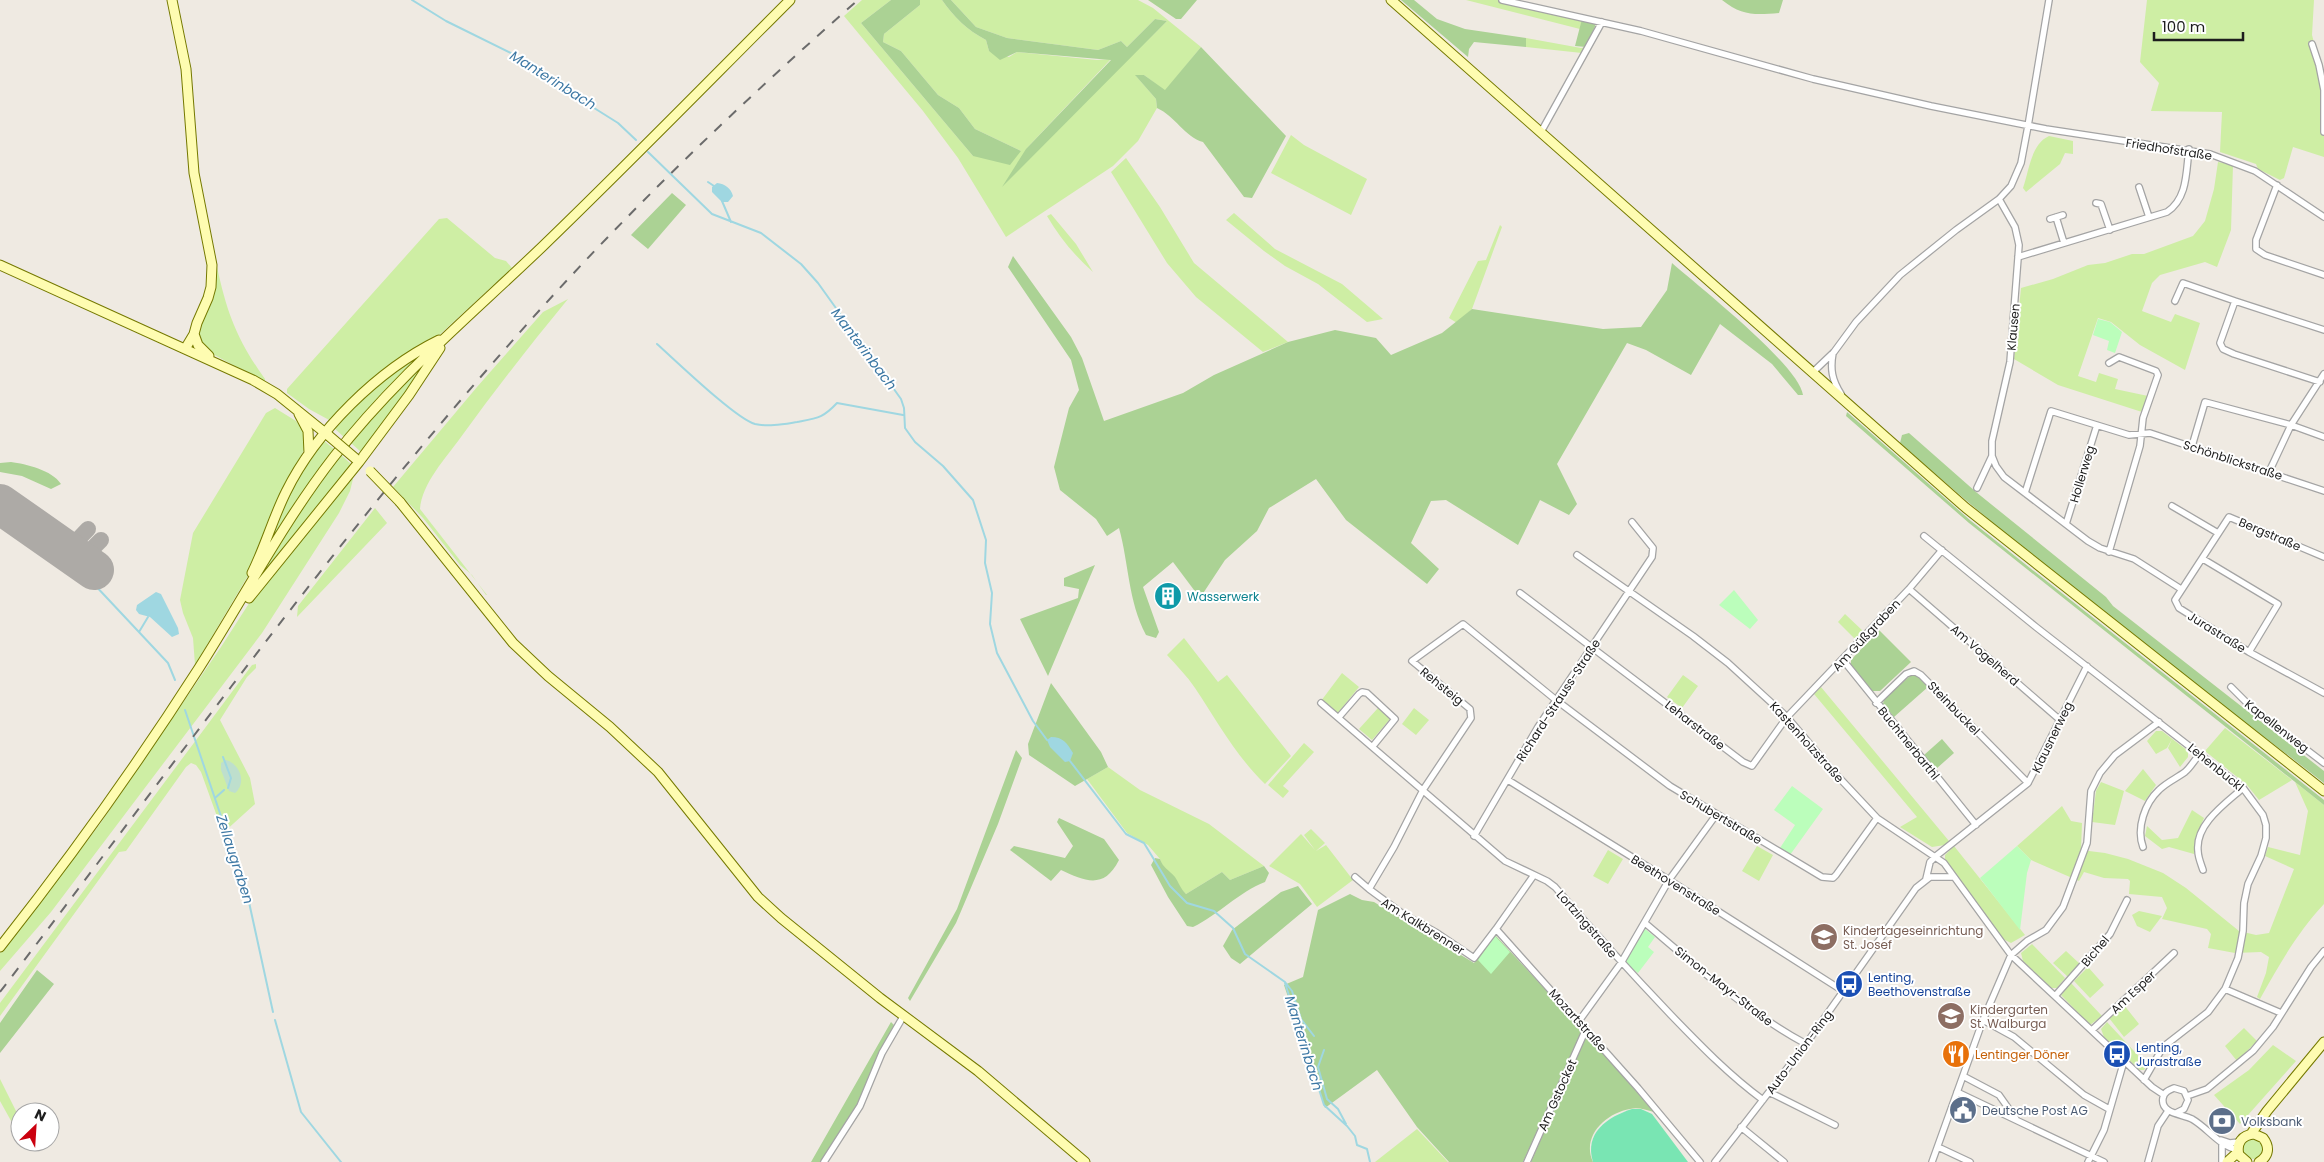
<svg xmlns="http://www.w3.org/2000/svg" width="2324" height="1162" font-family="Poppins,sans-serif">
<rect width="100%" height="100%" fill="#efeae2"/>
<!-- grass -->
<path fill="#ceeea4" d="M862 0H891L861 23 973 156 1021 151 975 129 959 108 938 95 901 51 883 42 884 34 920 5V0H942C954 17 967 30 986 40L989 51 1009 57 1017 52 1097 60 1111 59 1026 149 1119 68 1167 21 1155 19 1127 47 1121 41 1098 50 1007 38 976 27 951 0H1138L1153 8 1201 47 1165 91 1144 75 1136 76 1156 99 1157 108 1138 141 1113 166 1006 237 958 158 923 111 844 16Z
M1466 0H1501L1582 19 1580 29Z
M2147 0H2314L2312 35 2324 81V157L2293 147 2284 178 2280 180 2258 169 2256 164 2220 152 2222 112 2151 111 2159 83 2140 62Z
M1526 38 1581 48 1586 47 1582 53 1526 47Z
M1291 135 1304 145 1367 179 1351 215 1271 173Z
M2049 136 2073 141V154L2065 153 2060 164 2026 192 2023 188C2029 171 2031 144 2049 136Z
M1126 158 1160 207 1194 263 1288 342 1263 352 1196 297 1167 263 1111 172Z
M2218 162 2233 165 2231 230 2217 267 2205 262 2160 275 2152 283 2142 311 2171 322 2175 314 2200 323 2185 370 2140 345 2111 322 2098 318 2078 376 2096 382 2099 373 2118 379 2115 389 2148 396 2142 412 2058 385 2014 359 2021 288 2053 279 2088 265 2105 263 2132 254H2144L2193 236 2205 221 2214 189Z
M1234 213 1275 249 1342 284 1383 319 1367 322 1318 284 1285 266 1264 251 1226 220Z
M1051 214 1076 244 1093 272C1075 256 1059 237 1047 216Z
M447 218 495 258 506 261 512 268 437 337 331 421 309 409 287 393V389L439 219Z
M1500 225 1502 227 1472 309 1457 323 1449 318 1478 261 1486 260Z
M215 267H217C227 313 237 340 265 379V382L207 351 198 337 199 329 214 292Z
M568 299C531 344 495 390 461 437 446 458 422 483 420 509L487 595H486L472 575 460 565 423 518 393 487 477 387 543 312Z
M430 346 384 391 345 438 335 429 334 428 369 390Z
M432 354 414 384 361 452 351 443 371 417Z
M275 408 296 421 305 432 306 446 285 487 249 574 195 665 193 638 183 613 180 600 193 533 266 413Z
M323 440 334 449 312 481 259 566 284 502 296 478Z
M340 454 350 463 349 469 253 587 297 516Z
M350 477 353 479 350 491 339 513 262 633 51 912 0 971V953L100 824 221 647 255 594 277 571Z
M375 508 387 523 297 617 298 606Z
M1845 614 1864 632 1856 640 1838 622Z
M1184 638 1218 682 1227 675 1291 756 1265 784C1236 756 1217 721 1195 688 1187 676 1177 666 1167 655Z
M256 664V668L247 677 220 720 250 778 255 804 223 833 201 772 196 765 191 763 186 767 126 851 119 852 0 1016V1003L252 665Z
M1342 673 1359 687 1337 714 1321 701Z
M1683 675 1698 686 1682 708 1667 697Z
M1821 687 1949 841 1945 845 1932 847 1900 827 1917 817 1814 694Z
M1378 708 1390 719 1372 740 1359 729Z
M1414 708 1429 720 1416 735 1402 724Z
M2225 728 2292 780 2259 800 2247 785 2205 751Z
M2156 731H2162L2188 751V757L2180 767 2168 748 2172 739 2167 748 2156 754 2147 741Z
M1304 743 1314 752 1283 786 1289 791 1283 798 1268 785Z
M1108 767 1140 790 1209 824 1264 866 1230 880 1222 872 1186 894 1178 886 1175 878 1163 868 1160 859 1148 845 1127 833 1087 779Z
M2143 769 2156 785 2145 801 2125 791Z
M2101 782 2124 791 2115 825 2092 822 2096 791Z
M2295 782 2324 805V904C2297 933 2279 965 2260 999L2257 997 2266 973 2269 957 2261 952 2235 953 2208 948 2211 934 2207 929 2162 919 2167 908 2162 897 2129 894 2130 881 2128 879 2104 878 2084 872 2079 881 2031 860 2017 846 2062 806 2071 821 2082 823 2081 850 2105 853 2128 859 2163 873 2186 888 2239 931 2256 935 2269 933 2294 869 2265 856 2268 847 2300 855 2308 811Z
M2192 810 2204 818 2195 839 2194 854 2169 847 2162 849 2145 836 2147 826 2162 840 2178 838Z
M1311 829 1325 843 1316 851 1326 845 1353 880 1317 907 1300 884 1269 866 1301 834 1315 850 1304 835Z
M1757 846 1773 855 1759 881 1742 871Z
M1954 846 2025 935 2011 943 2003 939 1945 860V855Z
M1608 850 1623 859 1608 884 1593 876Z
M2139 911 2162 916 2150 932 2137 926 2132 915Z
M2032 944 2065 978 2057 988H2051L2023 961 2021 953Z
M2066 951 2080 964 2068 977 2053 963Z
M2088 967 2104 985 2090 998 2074 981Z
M2071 983 2102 1016 2090 1025 2086 1021 2061 995Z
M2124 1005 2139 1024 2124 1037 2109 1018Z
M2107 1022 2147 1065 2144 1070H2140L2104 1037 2101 1029Z
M2244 1028 2257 1041 2237 1061 2225 1046Z
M2273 1045 2296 1061 2240 1124 2214 1095 2249 1070Z
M0 1079 20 1119V1137L0 1101Z
M1417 1129 1448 1162H1375Z
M2243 1149a10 10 0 1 1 20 0a10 10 0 1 1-20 0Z"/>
<!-- forest -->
<path fill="#abd294" d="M891 0H920V5L884 34 883 42 901 51 938 95 959 108 975 129 1021 151 1010 165 973 156 861 23Z
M942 0H951L976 27 1007 38 1098 50 1121 41 1127 47 1155 19 1167 21 1002 187 1026 149 1111 60 1017 52 1000 60 989 51 986 40C967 30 954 17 942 0Z
M1148 0H1197L1181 19H1176Z
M1401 0H1414L1437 19 1465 29 1526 38V47L1474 42 1469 49 1468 57Z
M1722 0H1783L1779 13C1755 15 1742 16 1722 0Z
M1582 19 1596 24 1586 47 1575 46Z
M1201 47 1286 136 1252 198 1244 197 1203 142C1185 137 1175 116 1157 108L1156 99 1135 75H1144L1165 90Z
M672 193 686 205 648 249 631 235Z
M1013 256 1071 337 1082 358 1104 421 1183 393 1214 375 1288 342 1335 330 1376 338 1391 355 1442 333 1472 309 1603 329 1641 327 1667 290 1672 263C1698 286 1799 365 1803 395H1798L1772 364 1720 324 1691 375 1646 350 1627 343 1557 464 1577 504 1569 515 1540 500 1518 545 1446 500 1431 501 1411 543 1439 569 1427 584 1346 520 1316 479 1269 508 1257 531 1225 560 1200 598 1173 562 1143 587 1159 632 1156 638 1146 635C1128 601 1129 564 1119 528L1107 536 1096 519 1060 490 1054 467 1069 408 1079 390 1071 360 1008 267Z
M1847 412 1971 521 2030 568 2324 800V805L1969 523 1846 416Z
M1909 433 1976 492 2106 597 2113 606 2324 771V783C2181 672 2036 564 1900 443L1902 435Z
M11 462C26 464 52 470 61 484L51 489 22 476 0 472V463Z
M1095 565 1048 676 1020 619 1078 598 1079 589 1064 586V578Z
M1879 630 1911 662 1880 691H1872L1851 665V660Z
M1911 675 1918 676 1928 687 1894 717 1883 704 1884 699Z
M1051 683 1101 752 1108 767 1075 786 1029 755 1028 744Z
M1942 739 1954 753 1936 769 1924 755Z
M1016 750 1022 758 998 824 956 923 910 1001 908 998 957 909Z
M1059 818 1104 839 1119 860C1104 890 1085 881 1061 870L1051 881 1010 850 1014 846 1065 858 1073 846 1057 822Z
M1155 858 1160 859C1163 868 1169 870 1175 877 1179 883 1180 888 1186 894L1222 872 1230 880 1264 866 1269 873 1265 882C1239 892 1218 915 1193 927L1187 926 1168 897 1151 865Z
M1298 886 1312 904 1240 964 1231 958 1223 946 1232 930 1281 892Z
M1350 894 1362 900 1374 902 1474 963 1495 935 1583 1030 1523 1162H1449L1417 1127 1377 1070 1325 1108 1284 985 1303 977 1318 910Z
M37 970 54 984 0 1053V1023Z
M891 1022 894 1025 882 1047 855 1109 820 1162H811Z
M1587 1033 1654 1112C1646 1110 1638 1107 1630 1109 1606 1113 1581 1136 1593 1162H1531Z"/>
<!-- wetland -->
<path fill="#bedfcd" d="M226 760C240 764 247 783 235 793L229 791 221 770V763Z"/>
<!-- park -->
<path fill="#bbfebb" d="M2098 319 2110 322 2122 332 2115 353 2107 350 2109 341 2093 335Z
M1734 590 1758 620 1750 629 1719 605Z
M1792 786 1823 809 1790 855 1780 848 1795 825 1774 810Z
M2017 846 2031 860 2027 873 2020 930 1980 878Z
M1645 929 1655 937 1648 947 1654 952 1638 973 1625 963Z
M1495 936 1510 952 1491 974 1478 960Z"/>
<!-- pitch -->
<path fill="#79e5b3" d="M1632 1109H1641L1652 1114 1688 1162H1593C1584 1133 1607 1117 1632 1109Z"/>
<!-- water -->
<path fill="#9fd7e1" d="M717 183C725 184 731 188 733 196L728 202H722L712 192V187Z
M156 592 161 594 178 628 179 634 172 637 150 617 139 614 136 610 137 605Z
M1051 737C1063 737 1067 743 1073 753L1070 761 1065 762 1050 747 1047 740Z"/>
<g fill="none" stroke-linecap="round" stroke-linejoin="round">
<!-- stream -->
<path stroke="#9fd7e1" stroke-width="2" d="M412 0 446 21 531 63 575 96 618 123 636 140
M648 152 712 214 761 233 801 264 818 283 901 399 904 408 905 428 915 442 943 466 973 500 986 540 985 563 992 593 990 624 997 653 1033 721 1047 740
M708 182 714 186
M722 201 731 222
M657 344C675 360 736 419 755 424 769 427 784 424 797 422 818 418 823 418 837 403L903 415
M92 582 168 663 175 680
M139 632 148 617
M185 710 247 893 273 1012
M223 757 231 778 228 788
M1070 761 1126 834 1144 843 1170 886 1187 903 1214 911 1233 928 1245 954 1285 982 1292 991 1301 1019 1314 1036
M215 798 224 790
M1285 983 1324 1105 1347 1126 1355 1136 1357 1145 1367 1149 1370 1162
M275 1020 301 1112 341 1162
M1324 1050 1318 1067 1327 1099 1338 1109 1346 1124"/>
<!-- taxiway -->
<path stroke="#adaaa6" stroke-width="16" d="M67 551 88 529
M81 560 101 540"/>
<!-- runway -->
<path stroke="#adaaa6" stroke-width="40" d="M0 504 94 570"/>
<!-- street casing -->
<g stroke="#a4a4a4" stroke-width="8">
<path id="street" d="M1502 0 1641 31 1813 79 1931 106 2046 129 2210 154 2255 171 2324 217
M2312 44 2319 65 2324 90V132
M1541 132 1602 22
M2277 185 2256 240V249L2265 255 2324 275
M2139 187 2149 217
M1999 199 2015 227 2019 245 2010 362 1992 441V456L1996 466 2004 477 2088 541 2100 548 2134 559 2181 589
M2096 203 2101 204 2110 230
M2056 217 2064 243
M2050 219 2063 215
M2018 257 2167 212C2188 198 2186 171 2189 149
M2175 301 2183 283 2235 301
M1833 353C1830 369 1832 380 1841 394
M1812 373 1834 352 1856 322 1900 275 1956 230 1999 199 2011 186 2021 163 2028 126 2049 0
M2320 382 2234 354 2223 349 2220 343 2235 301 2324 330
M2192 446 2205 402 2291 425 2324 437
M2269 472 2291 425 2324 374
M1977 488 1992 456
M2025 493 2051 411 2129 435 2150 433 2324 491
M2172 506 2218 533
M2066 524 2097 425
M1924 536 2036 627 2243 788 2263 815 2266 825V838L2261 856 2248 884 2244 903 2243 931 2238 958 2225 989 2208 1012 2163 1047 2144 1080
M2109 552 2140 446 2143 418 2158 375 2156 371 2119 357 2109 363
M1577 555 1693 636 1728 663 1787 717 1831 769 1877 818 1944 863 2011 955 2152 1087 2164 1095
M2324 557 2229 517 2175 600 2179 608 2249 652 2324 693
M2203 559 2278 604 2249 652
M1909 589 2060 720
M1520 593 1743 762 1752 766 1787 717 1909 589 1942 550
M1843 660 1976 825
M2231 687 2253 709 2324 763
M1321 703 1505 861 1547 881 1555 887C1593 931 1631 973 1671 1015 1700 1045 1729 1075 1763 1100
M1876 703 1906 674 1914 671 1921 675 2028 783
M1339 717 1359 694 1362 692 1367 693 1395 719 1373 746
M1508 780 1669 880 1843 991
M1474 836 1538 727 1652 557 1653 548 1632 522
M2143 847C2136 828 2145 803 2159 790 2167 782 2177 778 2185 772 2191 767 2195 759 2200 754
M2203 870C2201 864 2198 857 2198 851 2195 824 2226 803 2243 788
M1534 875 1496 929 1638 1088 1700 1162
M1355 877 1369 889
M1926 879 1930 862 1936 856 2028 783 2087 666
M1645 923C1696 966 1747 1012 1806 1044
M1496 929 1474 958 1437 933 1403 914 1369 889 1394 847 1423 790 1471 718 1470 709 1412 661 1463 624 1556 700 1670 786 1822 877 1833 878 1836 875 1877 818
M2225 989 2281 1013
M2055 996 2110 934 2127 900
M1983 1020 2014 1037 2084 1095 2109 1109
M1579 1021 1621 963 1669 880 1716 815
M2092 1030 2174 953
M1963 1076 1999 1095 2016 1119
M1769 1092 1835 1125
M1957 1092 2104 1162
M2187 1096 2207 1089 2253 1051 2273 1027 2311 967 2324 951
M2176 1113 2184 1109 2188 1100 2184 1091 2174 1088C2169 1090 2164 1092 2163 1098 2160 1114 2183 1114 2192 1119 2209 1129 2219 1146 2238 1150
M1741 1127 1784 1162
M2221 1140 2230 1143 2239 1142
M1938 1147 1970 1162
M824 1162 860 1106 882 1053 904 1015
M1527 1162 1586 1029
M1715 1162 1806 1044 1916 888 1930 877H1953
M1932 1162 1983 1020 2011 955 2027 941 2046 930 2063 907 2087 843 2091 791 2100 773 2115 755 2159 722
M2088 1162 2104 1130 2124 1061
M2148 1162 2158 1126 2168 1111
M2222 1162V1144"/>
</g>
<!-- secondary casing -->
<g stroke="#757900" stroke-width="11">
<path id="secondary" d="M172 0 186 69 194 173 212 265 211 287 208 298 197 323 194 334 185 349
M1391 0 1966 508 2324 791
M0 265 253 380 277 394 329 436
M194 334 198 345 209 356
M299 414 308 431 309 453
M400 502 513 643 548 676 610 727 658 772 758 897 781 918 880 998 978 1071 1085 1162
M252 573C265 547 273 518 286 492 316 431 378 370 439 340
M249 598 359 462 409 395 440 348
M0 947C71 857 137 765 199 668 243 599 282 524 333 458 394 379 471 315 543 246 627 165 708 82 790 0
M2251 1134 2267 1111 2324 1042
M2227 1162 2238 1152
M2247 1162 2239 1155C2236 1143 2242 1135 2254 1134L2263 1138C2270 1147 2269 1156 2259 1162"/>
</g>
<!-- street -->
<use href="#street" stroke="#fff" stroke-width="5.5"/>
<!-- secondary -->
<use href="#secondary" stroke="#fefcb1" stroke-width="9"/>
<!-- rail -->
<path stroke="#6b6b6b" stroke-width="2" stroke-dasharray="10 10" stroke-linecap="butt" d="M0 992C166 775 325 553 506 348 615 223 734 109 858 0"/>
<!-- secondary-bridge casing -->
<g stroke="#757900" stroke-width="11" stroke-linecap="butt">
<path id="secondary-bridge" d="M329 436 356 459
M370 471 400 502"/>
</g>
<!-- secondary-bridge -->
<use href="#secondary-bridge" stroke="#fefcb1" stroke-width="9"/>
</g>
<!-- icons -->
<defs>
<g id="building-disc" transform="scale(1.4375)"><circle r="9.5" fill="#0f9aa8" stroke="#fff"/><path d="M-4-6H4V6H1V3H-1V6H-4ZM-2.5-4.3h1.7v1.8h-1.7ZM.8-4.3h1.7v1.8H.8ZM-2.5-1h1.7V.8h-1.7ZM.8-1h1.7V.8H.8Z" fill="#fff"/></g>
<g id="school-disc" transform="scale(1.4375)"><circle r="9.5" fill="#8d6e63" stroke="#fff"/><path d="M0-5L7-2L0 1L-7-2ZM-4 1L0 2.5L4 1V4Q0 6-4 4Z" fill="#fff"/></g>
<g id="bus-disc" transform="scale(1.4375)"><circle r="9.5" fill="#1a4fb4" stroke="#fff"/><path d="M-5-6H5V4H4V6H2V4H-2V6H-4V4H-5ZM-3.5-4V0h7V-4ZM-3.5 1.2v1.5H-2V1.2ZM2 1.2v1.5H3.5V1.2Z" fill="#fff"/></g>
<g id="restaurant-disc" transform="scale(1.4375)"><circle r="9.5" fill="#e8710a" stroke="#fff"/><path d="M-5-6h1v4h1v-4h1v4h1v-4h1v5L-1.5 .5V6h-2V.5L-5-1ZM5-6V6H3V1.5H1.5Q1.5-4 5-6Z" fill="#fff"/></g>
<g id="civic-disc" transform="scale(1.4375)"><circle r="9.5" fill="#5c6f8a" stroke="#fff"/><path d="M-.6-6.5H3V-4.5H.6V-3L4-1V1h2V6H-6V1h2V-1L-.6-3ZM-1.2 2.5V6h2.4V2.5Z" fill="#fff"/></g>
<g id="bank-disc" transform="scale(1.4375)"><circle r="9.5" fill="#5c6f8a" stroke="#fff"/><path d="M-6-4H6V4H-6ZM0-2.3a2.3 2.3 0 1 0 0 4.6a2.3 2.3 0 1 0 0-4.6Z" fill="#fff"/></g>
</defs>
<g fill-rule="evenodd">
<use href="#building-disc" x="1168" y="596"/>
<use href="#school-disc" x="1824" y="937"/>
<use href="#bus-disc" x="1849" y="984"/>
<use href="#school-disc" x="1951" y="1016"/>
<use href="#restaurant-disc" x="1956" y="1054"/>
<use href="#bus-disc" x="2117" y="1054"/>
<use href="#civic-disc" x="1963" y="1110"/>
<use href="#bank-disc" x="2222" y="1121"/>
</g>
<g text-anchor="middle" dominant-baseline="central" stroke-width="4" stroke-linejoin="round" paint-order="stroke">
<!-- street labels -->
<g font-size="12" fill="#1d1d1d" stroke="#fff">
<text transform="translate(2169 149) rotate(9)">Friedhofstraße</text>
<text transform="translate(2013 327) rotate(-85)">Klausen</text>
<text transform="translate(2233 460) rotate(18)">Schönblickstraße</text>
<text transform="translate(2082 474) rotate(-73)">Hollerweg</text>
<text transform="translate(2270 534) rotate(23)">Bergstraße</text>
<text transform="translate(2217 632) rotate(32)">Jurastraße</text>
<text transform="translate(1866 635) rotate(-47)">Am Güßgraben</text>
<text transform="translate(1985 655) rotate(41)">Am Vogelherd</text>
<text transform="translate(1442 686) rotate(39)">Rehsteig</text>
<text transform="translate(1558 700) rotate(-57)">Richard-Strauss-Straße</text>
<text transform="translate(1954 708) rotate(46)">Steinbuckel</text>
<text transform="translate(1695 725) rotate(38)">Leharstraße</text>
<text transform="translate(2277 726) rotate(38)">Kapellenweg</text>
<text transform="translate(2052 737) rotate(-64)">Klausnerweg</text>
<text transform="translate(1807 742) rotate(48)">Kastenholzstraße</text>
<text transform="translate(1909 743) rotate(51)">Buchtnerbarthl</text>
<text transform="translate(2216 767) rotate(39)">Lehenbuckl</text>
<text transform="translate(1721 817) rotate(31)">Schubertstraße</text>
<text transform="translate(1676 885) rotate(32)">Beethovenstraße</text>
<text transform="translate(1587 924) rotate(49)">Lortzingstraße</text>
<text transform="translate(1423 926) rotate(32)">Am Kalkbrenner</text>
<text transform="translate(2095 951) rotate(-50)">Bichel</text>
<text transform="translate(1724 986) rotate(38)">Simon-Mayr-Straße</text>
<text transform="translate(2133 992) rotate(-43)">Am Esper</text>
<text transform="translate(1578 1020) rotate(48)">Mozartstraße</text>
<text transform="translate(1799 1052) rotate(-53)">Auto-Union-Ring</text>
<text transform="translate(1557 1095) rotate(-66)">Am Gstocket</text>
</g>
<!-- culture labels -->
<g font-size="12" fill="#0d838f" stroke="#fff" text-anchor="start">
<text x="1187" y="596">Wasserwerk</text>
</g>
<!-- education labels -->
<g font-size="12" fill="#785e54" stroke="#fff" text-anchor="start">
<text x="1843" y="930">Kindertageseinrichtung<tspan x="1843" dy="14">St. Josef</tspan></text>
<text x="1970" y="1009">Kindergarten<tspan x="1970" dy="14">St. Walburga</tspan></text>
</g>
<!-- transit labels -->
<g font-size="12" fill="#164399" stroke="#fff" text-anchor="start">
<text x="1868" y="977">Lenting,<tspan x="1868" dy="14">Beethovenstraße</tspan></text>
<text x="2136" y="1047">Lenting,<tspan x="2136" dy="14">Jurastraße</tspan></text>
</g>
<!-- food labels -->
<g font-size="12" fill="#c56008" stroke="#fff" text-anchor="start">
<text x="1975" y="1054">Lentinger Döner</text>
</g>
<!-- service labels -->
<g font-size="12" fill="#4e5e75" stroke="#fff" text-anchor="start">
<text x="1982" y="1110">Deutsche Post AG</text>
<text x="2241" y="1121">Volksbank</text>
</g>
<!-- water labels -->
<g font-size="14" font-style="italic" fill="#3d78a4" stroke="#fff">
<text transform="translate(553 80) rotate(32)">Manterinbach</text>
<text transform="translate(864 349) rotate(53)">Manterinbach</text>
<text transform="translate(235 859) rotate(72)">Zellaugraben</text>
<text transform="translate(1304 1043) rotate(73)">Manterinbach</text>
</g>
</g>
<!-- north arrow -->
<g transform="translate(35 1127) rotate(25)"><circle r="24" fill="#ffffff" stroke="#a5a5a5"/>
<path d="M0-4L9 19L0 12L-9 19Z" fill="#cb000f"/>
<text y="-8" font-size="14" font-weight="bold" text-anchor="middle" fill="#1d1d1d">N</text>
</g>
<!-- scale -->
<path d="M2154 32v8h89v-8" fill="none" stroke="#1d1d1d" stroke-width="2.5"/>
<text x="2162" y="32" font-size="15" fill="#1d1d1d" stroke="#ffffff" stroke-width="4" paint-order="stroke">100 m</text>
</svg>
